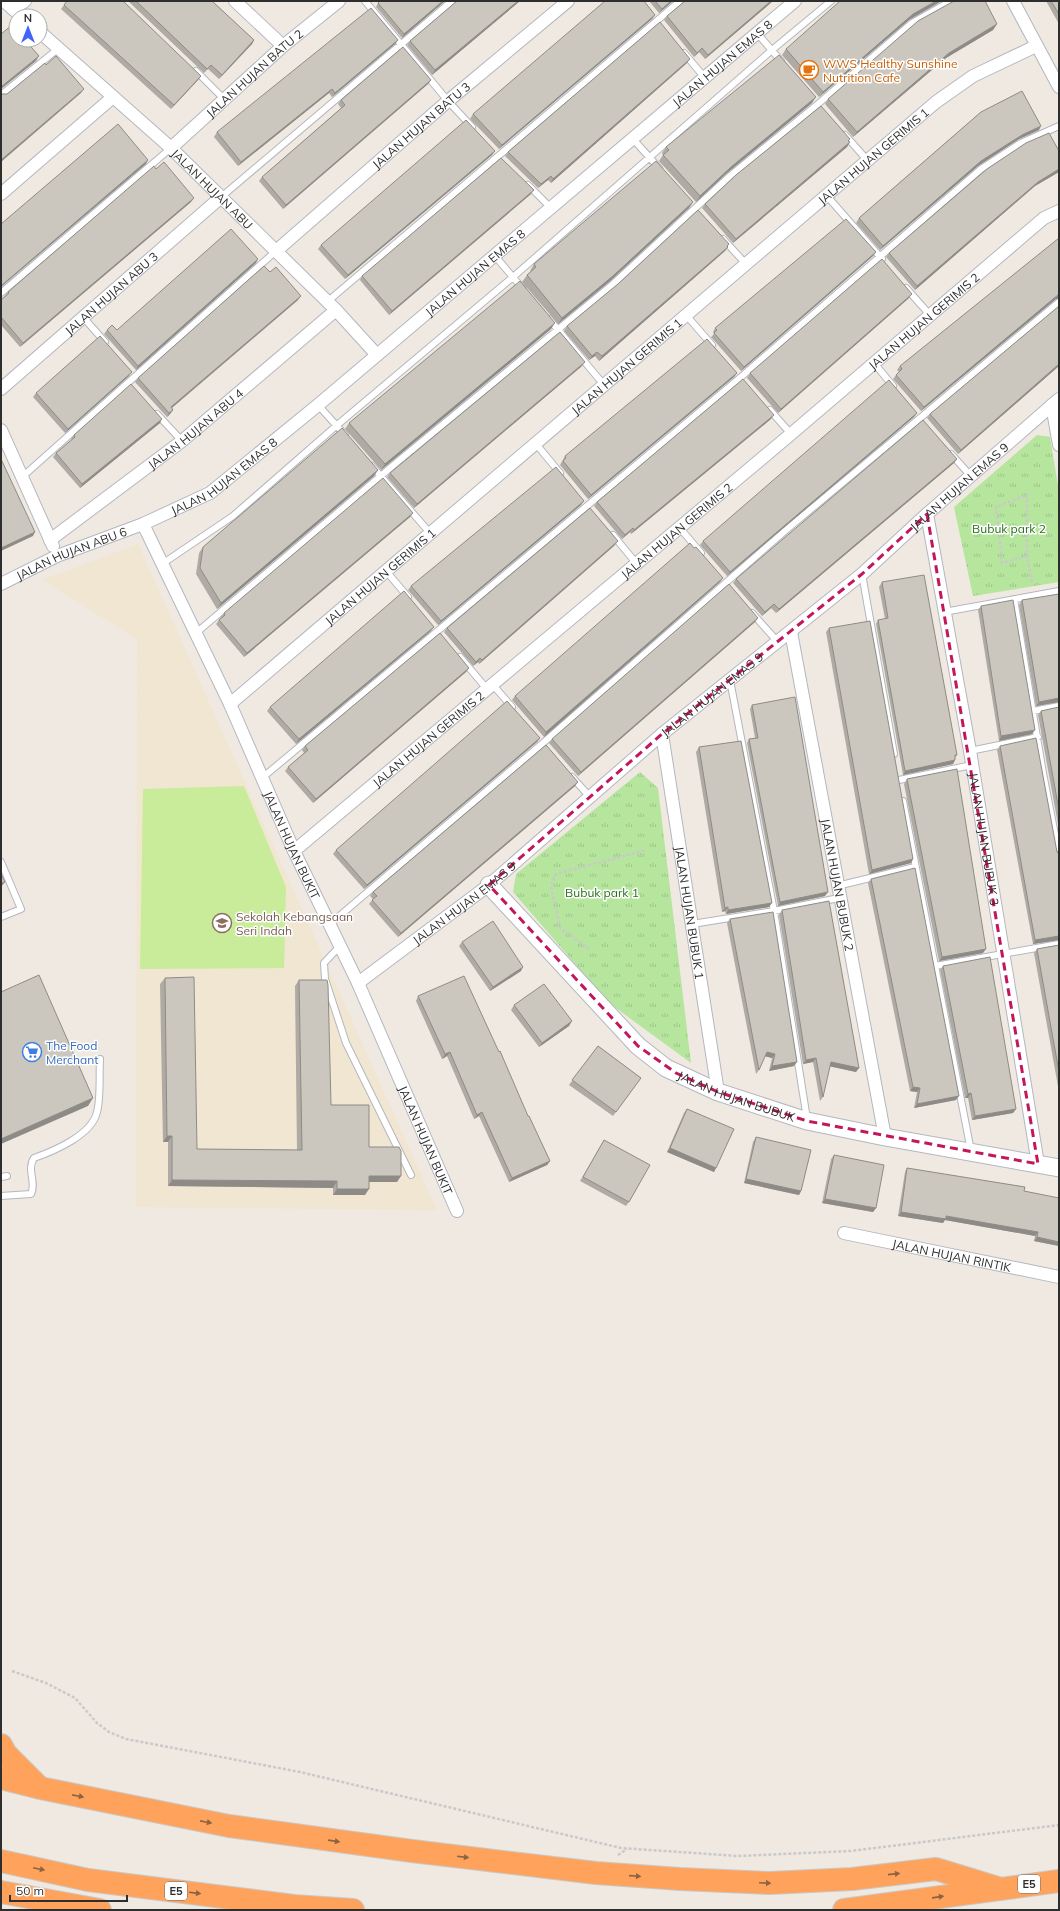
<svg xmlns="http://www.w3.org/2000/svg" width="1060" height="1911" font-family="Mulish,sans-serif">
<defs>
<pattern id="grass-tufts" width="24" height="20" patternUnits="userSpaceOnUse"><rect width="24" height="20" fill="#b6e59e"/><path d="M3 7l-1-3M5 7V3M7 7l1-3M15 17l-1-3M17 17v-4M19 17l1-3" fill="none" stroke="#9dc588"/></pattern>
</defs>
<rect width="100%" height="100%" fill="#efe9e1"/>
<!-- education -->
<path fill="#f0e6d1" d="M138 544 437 1210 136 1207 137 639 42 580Z"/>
<!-- grass -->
<path fill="url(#grass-tufts)" d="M1037 435 1050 437 1059 492V582L973 596 954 507Z
M640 772 658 788 691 1063 609 1003 513 892 516 874Z"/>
<!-- pitch -->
<path fill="#c9ec9a" d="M244 786 286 887 284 968 140 969 143 789Z"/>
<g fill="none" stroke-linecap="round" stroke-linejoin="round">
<!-- lane casing -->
<g stroke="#b4b7c1" stroke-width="8">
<path id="lane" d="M365 1 448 101 472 127
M757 33 781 61
M684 53 705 78
M196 71 224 99
M1 95 59 48
M845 135 868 161
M633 139 659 168
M528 185 551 208
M827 196 882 259
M220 198 452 1
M723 239 746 264
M495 256 523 289
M906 288 930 315
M1 293 171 148
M327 302 680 1
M686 315 712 345
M83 317 105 342
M549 319 604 385
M874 363 893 386
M318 405 345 435
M770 410 791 434
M157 414 182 441
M536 444 560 473
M951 454 970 475
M372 466 430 533
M21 478 276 251
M679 527 701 553
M613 535 636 563
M162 564 233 516 336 426 513 277 772 50 831 1
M386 571 408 597
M862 574 894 754
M1014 599 1043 773 1059 855
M944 612 1059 591
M752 613 778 642
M196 633 396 463 612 285 730 176 818 104 912 23 951 1
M460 657 487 689
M730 680 774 911 807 1119
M493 685 512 707
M1033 711 1059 706
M970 751 1038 737
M572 777 590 797
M262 778 741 377 981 169 1021 143 1059 126
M899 780 972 765
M903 801 971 1151
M1 862 21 909 1 917
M837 886 915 867
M330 924 543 743 786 530 1059 302
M692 924 774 911 839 898
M340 946 324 963 325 979 346 1043 411 1175
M935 966 1059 944
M1 1177 7 1176
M1 1196 31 1194C37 1182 26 1170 34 1158 54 1151 92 1135 97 1112 101 1097 99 1075 100 1059"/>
</g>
<!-- street casing -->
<g stroke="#b4b7c1" stroke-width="14">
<g id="street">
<path d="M4 1 21 16"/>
<path d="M235 1 283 46"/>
<path d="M1013 1 1059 87"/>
<path d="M13 9 25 1"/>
<path id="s1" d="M40 32 171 148 336 310 377 355"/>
<path id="s2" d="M171 148 283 46 339 1"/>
<path d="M1 194 113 97"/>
<path id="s3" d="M276 251 448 101 568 1"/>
<path id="s4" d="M1 389 220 198"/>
<path d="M1052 405 1059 445"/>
<path d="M1 430 53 546"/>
<path id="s5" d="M927 514 970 751 1038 1164"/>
<path id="s6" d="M143 524 230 704 294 851 358 983 457 1211"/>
<path id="s7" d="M50 540 182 441 336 310"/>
<path id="s8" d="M1 584 57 556 143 524 210 493 318 405 795 1"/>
<path id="s9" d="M791 632 885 1137"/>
<path id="s10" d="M230 704 936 102 973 76 1036 46"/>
<path id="s11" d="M662 734 718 1092"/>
<path id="s12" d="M294 851 791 434 1044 218 1059 211"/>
<path id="s13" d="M358 983 489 885 662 734 862 574 927 514 1059 399"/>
<path id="s14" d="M844 1233 1059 1277"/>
</g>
</g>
<!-- secondary casing -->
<g stroke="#b4b7c1" stroke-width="19">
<g id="secondary">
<path id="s15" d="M489 885 638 1046 666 1068 718 1092 807 1121 885 1137 1059 1168"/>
</g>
</g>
<!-- highway casing -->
<g stroke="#c9c9c9" stroke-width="24">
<path id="highway" d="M1 1745 6 1754 40 1788
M1 1778 40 1788 229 1826 412 1851 596 1873 680 1879 770 1883 852 1879 936 1869 998 1888
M1 1861 88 1880 294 1906 353 1910
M1 1892 100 1910
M844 1910 1059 1881"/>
</g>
<!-- path -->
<path stroke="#c9c9c9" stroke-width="2.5" stroke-dasharray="3 2" stroke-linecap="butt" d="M1027 556 1002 563 996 507 1027 495V556L1032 583
M589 949 560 928 551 886 556 874 646 850
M12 1671 46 1683 75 1698 97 1723 109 1732 126 1739 300 1772 621 1848 738 1856 851 1851 1059 1825
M618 1855 627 1849"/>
<!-- lane -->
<use href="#lane" stroke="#fff" stroke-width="6"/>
<!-- street -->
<use href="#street" stroke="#fff" stroke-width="12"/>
<!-- secondary -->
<use href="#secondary" stroke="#fff" stroke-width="17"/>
<!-- highway -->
<use href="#highway" stroke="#ffa35c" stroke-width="22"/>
</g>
<!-- wall -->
<path fill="#afaba4" d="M128 1H212L254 40 252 44 219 79 208 69 204 73Z
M445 1 402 38 376 7 378 3Z
M455 1H520L432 75 407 45 410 41 455 3Z
M649 1H673L659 13Z
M683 1H773L705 59 699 52 694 57 664 20 667 16 683 3Z
M1046 1H1059V24Z
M64 5 201 76 198 80 171 109 61 9Z
M655 15 652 19 499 149 470 119 473 114Z
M909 20 819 97 782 55 786 49Z
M997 24 993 30 946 58 853 137 825 104 828 99Z
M398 40 395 44 332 97 329 93 238 166 214 137 217 132Z
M687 63 551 183 548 180 538 188 505 156 508 152Z
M431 80 428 84 283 209 259 181 262 177 341 108 338 104 341 100Z
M812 103 727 173 696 202 659 161 663 155 662 153 666 147Z
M981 112 1039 130 1019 139 978 166 880 250 856 223 859 218Z
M848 141 850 142 847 147 733 243 702 208 705 204Z
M495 151 492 155 345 279 318 249 321 245Z
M1059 151V172L1035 186 915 290 886 257 889 253Z
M156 169 191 202 20 347 1 325V300L5 296 8 292Z
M531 194 389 315 360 280 362 276Z
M693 202 689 208 609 282 558 324 522 282 527 275 531 272 530 271 534 264Z
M729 244 727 247H728L725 251 599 361 595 356 589 360 564 331 567 326Z
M876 252 873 256 741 371 711 337 714 334 713 332 715 328Z
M256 263 136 370 104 334 107 330H117Z
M270 272 298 300 172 408 173 410 170 414 167 417 135 382 138 378Z
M909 298 778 413 747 378 750 373Z
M1056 299 921 411 893 379 896 375 899 372 897 370 900 366Z
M551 329 381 470 345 429 349 423Z
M582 366 414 508 387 477 390 473Z
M1059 366 958 454 927 418 930 414Z
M737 373 734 377 588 499 560 465 565 456Z
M129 376 65 433 33 397 36 393Z
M917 413 914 417 727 576 700 545 703 541Z
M771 419 631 534 630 532 622 539 594 506 597 502Z
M160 423 80 488 53 457 56 453 72 440 71 439 74 435Z
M957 459 954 463 776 613 771 608 762 616 733 583 736 579Z
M378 470 374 476 217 609 196 574 199 553 203 547Z
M581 505 438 625 408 590 411 586Z
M413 513 410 517 244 657 216 624 224 613Z
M615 545 479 664 478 662 473 666 444 632 447 628Z
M723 578 720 582 544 737 512 700 515 696Z
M882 582 957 755 955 758V760L953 764 903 775 876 624 878 620 885 619 879 587Z
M1059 594V702L1036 706 1019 605 1022 600Z
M981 606 1032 734 999 741 978 610Z
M758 618 755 622 578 776 549 743 552 739Z
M829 628 913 859 911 863 869 874 826 632Z
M431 631 296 744 267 711 270 707Z
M469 668 466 672 313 803 285 771 288 767 304 753 302 750 305 746Z
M752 705 825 896 778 906 747 743 749 739 755 738 750 709Z
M1059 707V830L1038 715 1041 711Z
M540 738 537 742 364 889 333 854 336 850Z
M1000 746 1059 854V940L1033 944 997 750Z
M699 747 769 907 726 914 725 911 722 912 696 752Z
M907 779 983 953 939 961 904 784Z
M578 782 575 786 398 937 369 904 373 899 370 896 373 892Z
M871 879 956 1100 914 1108 917 1092 910 1091 868 883Z
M782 910 856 1072 830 1066 823 1097 820 1101 813 1062 803 1064 779 915Z
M730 919 794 1066 769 1071 772 1058 765 1056 759 1070 756 1074 727 923Z
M462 942 521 971 490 991 459 946Z
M1059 945V1092L1034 953 1037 949Z
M943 966 1016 1109 1013 1113 972 1120 968 1098H965L940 970Z
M165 978 197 1149 297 1150 295 986 299 980 331 1105 369 1147 397 1182H369L365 1195H333V1188L168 1186V1142H163L160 984Z
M418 996 528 1116 550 1161 547 1165 509 1182 479 1116 474 1119 447 1056 442 1059 416 1001Z
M514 1005 569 1026 539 1047 511 1010Z
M598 1046 641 1078 613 1116 569 1085Z
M687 1109 716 1168 714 1172 667 1152 684 1113Z
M756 1137 801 1191 799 1195 744 1183 753 1142Z
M604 1140 629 1202 626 1206 580 1181Z
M834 1155 876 1208 873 1212 822 1203 831 1159Z
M907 1168 1024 1191 1059 1246 1034 1241 1035 1236 945 1220 943 1223 898 1216 905 1172Z"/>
<!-- shaded-wall -->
<path fill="#8e8b86" d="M443 1H445L402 38 404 34Z
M518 1H520L432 75 435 70Z
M671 1H673L659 13 662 9Z
M771 1H773L705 59 708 55Z
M936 1H942L909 20 819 97 823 92 913 14Z
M655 15 652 19 499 149 502 145Z
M997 24 993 30 946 58 853 137 857 132 949 53Z
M254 40 252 44 219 79 222 75Z
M398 40 395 44 332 97 335 93Z
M702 48 699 52 694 57 697 53Z
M39 56 36 61 1 89V87Z
M690 59 687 63 551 183 553 179Z
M201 76 198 80 171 109 174 105Z
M431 80 428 84 283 209 286 205Z
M84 89 81 93 1 162V160Z
M332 89 329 93 238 166 241 162Z
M816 97 812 103 727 173 696 202 700 196 731 167Z
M1041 126 1039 130 1019 139 978 166 880 250 883 246 981 161 1022 135Z
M850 142 847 147 733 243 736 239Z
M495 151 492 155 345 279 348 275Z
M148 160 146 164 1 287 2 285Z
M1059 169V172L1035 186 915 290 917 286 1038 182Z
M551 176 548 180 538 188 541 184Z
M534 190 531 194 389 315 392 311Z
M194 198 191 202 20 347 23 343Z
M693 202 689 208 609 282 558 324 562 318Z
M728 247 725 251 599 361 602 356Z
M876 252 873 256 741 371 744 367Z
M258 259 256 263 136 370 138 366Z
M912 294 909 298 778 413 781 409Z
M1059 294V299H1056L921 411 924 407Z
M301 296 298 300 168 411 171 407Z
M555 323 551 329 381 470 385 464Z
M597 352 595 356 589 360 592 356Z
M585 362 582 366 414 508 417 504Z
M1059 364V366L958 454 961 450Z
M132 372 129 376 65 433 68 429Z
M737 373 734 377 588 499 591 495Z
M173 410 170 414 167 417 169 413Z
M917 413 914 417 727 576 730 572Z
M774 415 771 419 631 534 634 530Z
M162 419 160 423 80 488 82 484Z
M957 459 954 463 776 613 779 609Z
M378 470 374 476 217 609 221 603Z
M584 501 581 505 438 625 441 621Z
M413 513 410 517 244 657 247 653Z
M633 528 630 532 622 539 625 535Z
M35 532 33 536 1 551V548Z
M618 541 615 545 479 664 482 660Z
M723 578 720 582 544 737 546 732Z
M774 604 771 608 762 616 765 612Z
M758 618 755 622 578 776 581 772Z
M434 627 431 631 296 744 299 739Z
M480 658 478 662 473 666 476 662Z
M469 668 466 672 313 803 316 799Z
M1059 698V702L1036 706 1039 702Z
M1035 730 1032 734 999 741 1001 736Z
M540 738 537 742 364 889 367 885Z
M955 760 953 764 903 775 905 771Z
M578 782 575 786 398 937 401 933Z
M913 859 911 863 869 874 872 870Z
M5 882 1 887V883Z
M828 892 825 896 778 906 780 902Z
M772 903 769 907 726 914 728 910Z
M728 907 725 911 722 912 725 908Z
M1059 936V940L1033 944 1035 940Z
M986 949 983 953 939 961 942 957Z
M523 967 521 971 490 991 493 987Z
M572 1021 569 1026 539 1047 542 1043Z
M450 1052 447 1056 442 1059 445 1054Z
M767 1052 775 1054 772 1058 764 1056Z
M816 1058 813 1062 803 1064 806 1060Z
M797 1062 794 1066 769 1071 772 1066Z
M831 1062 859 1068 856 1072 828 1066Z
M913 1087 920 1088 917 1092 910 1091Z
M971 1093 968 1098H965L968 1094Z
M959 1096 956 1100 914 1108 917 1104Z
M93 1098 88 1106 1 1144V1139Z
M1016 1109 1013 1113 972 1120 975 1116Z
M482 1112 479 1116 474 1119 477 1115Z
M167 1136H172L168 1142H163Z
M670 1148 716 1168 714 1172 667 1152Z
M550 1161 547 1165 509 1182 512 1178Z
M369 1176H401L397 1182H365Z
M746 1179 801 1191 799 1195 744 1183Z
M172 1180 337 1181 333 1188 168 1186Z
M337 1189H369L365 1195H333Z
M825 1199 876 1208 873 1212 822 1203Z
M901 1212 946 1216 1038 1232 1035 1236 945 1220 943 1223 898 1216Z
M1037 1237 1059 1242V1246L1034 1241Z"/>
<!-- building -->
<path fill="#cbc7bf" stroke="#8e8b86" d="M67 1H123L201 76 174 105 64 5Z
M136 1H212L254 40 222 75 211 65 207 69Z
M380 1H443L404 34 378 3Z
M457 1H518L435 70 410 41Z
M605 1H644L655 15 502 145 473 114Z
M655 1H671L662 9Z
M685 1H771L708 55 702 48 697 53 667 16Z
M840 1H936L913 14 823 92 786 49Z
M954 1H985L997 24 949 53 857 132 828 99 918 21Z
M1051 1H1059V14Z
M371 8 398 40 335 93 332 89 241 162 217 132Z
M660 22 690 59 553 179 551 176 541 184 508 152Z
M12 25 16 30V40H25L39 56 1 87V34Z
M403 47 431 80 286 205 262 177 345 105 341 100Z
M779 55 816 97 731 167 700 196 663 155 669 150 666 147Z
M56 56 84 89 1 160V94H7L45 63 46 65Z
M1022 91 1041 126 1022 135 981 161 883 246 859 218 981 112Z
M821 106 850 139 848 141 850 142 736 239 705 204 736 175Z
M466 120 495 151 348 275 321 245Z
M118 124 148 160 2 285 1 284V224Z
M1049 133 1059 151V169L1038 182 917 286 889 253 987 169 1026 143Z
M501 158 534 190 392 311 362 276Z
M656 161 693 202 613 276 562 318 527 275 536 267 534 264Z
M164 162 194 198 23 343 1 317V300L9 293 8 292 154 166 156 169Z
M698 210 729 244 727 246 728 247 602 356 597 352 592 356 567 326 618 284Z
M846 219 876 252 744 367 714 333 717 330 715 328Z
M231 229 258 259 138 366 107 330 112 325 117 330Z
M1059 238V294L924 407 896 375 902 369 900 366Z
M882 259 912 294 781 409 750 373Z
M264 266 270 272 276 267 301 296 171 407 173 410 169 413 138 378Z
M520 281 555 323 385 464 349 423Z
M1059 306V364L961 450 930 414Z
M560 332 585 362 417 504 390 473Z
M100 336 132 372 68 429 36 393Z
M707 339 737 373 591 495 563 461 566 458 565 456Z
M743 379 774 415 634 530 633 528 625 535 597 502Z
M889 380 917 413 730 572 703 541Z
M131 384 162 419 82 484 56 453 75 437 74 435Z
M923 420 957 459 779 609 774 604 765 612 736 579Z
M342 428 378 470 221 603 200 568 203 547Z
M1 459 35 532 1 548Z
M556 467 584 501 441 621 411 586Z
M383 478 413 513 247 653 219 620 225 615 224 613Z
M590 508 618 541 482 660 480 658 476 662 447 628Z
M690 543 694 548 696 547 723 578 546 732 515 696Z
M924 575 957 755H955V760L905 771 878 620 888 618 882 582Z
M729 584 758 618 581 772 552 739Z
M404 591 434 627 299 739 270 707Z
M1059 594V698L1039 702 1022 600Z
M1013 600 1035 730 1001 736 981 606Z
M870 621 913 859 872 870 829 628Z
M440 633 469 668 316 799 288 767 308 750 305 746Z
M795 697 828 892 780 902 749 739 758 738 752 705Z
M507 701 540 738 367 885 336 850Z
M1059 707V810L1041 711Z
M1036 738 1057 852 1059 854V936L1035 940 1000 746Z
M741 741 772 903 728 910V907L725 908 699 747Z
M546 745 578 782 401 933 372 900 377 896 373 892Z
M957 769 986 949 942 957 907 779Z
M915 868 959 1096 917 1104 920 1088 913 1087 871 879Z
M1 874 5 882 1 883Z
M829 901 859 1068 831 1062 823 1097 816 1058 806 1060 782 910Z
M773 912 797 1062 772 1066 775 1054 767 1052 759 1070 730 919Z
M493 921 523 967 493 987 462 942Z
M1059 945V1072L1037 949Z
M990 957 1016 1109 975 1116 971 1093 968 1094 943 966Z
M39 975 93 1098 1 1139V992Z
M464 976 499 1052 500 1051 528 1116H529L550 1161 512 1178 482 1112 477 1115 450 1052 445 1054 418 996Z
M194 977 197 1149 302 1150 299 980H327L328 985 331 1105H369V1147H399L401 1151V1176H369V1189H337V1181L172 1180V1136H167L165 978Z
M544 984 572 1021 542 1043 514 1005Z
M598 1046 641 1078 616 1112 572 1080Z
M687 1109 734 1129 716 1168 670 1148Z
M756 1137 811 1150 801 1191 746 1179Z
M604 1140 650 1165 629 1202 583 1177Z
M834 1155 884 1165 876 1208 825 1199Z
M907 1168 1025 1187 1024 1191 1059 1198V1242L1037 1237 1038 1232 946 1216V1219L901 1212Z"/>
<!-- one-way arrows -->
<defs><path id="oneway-solid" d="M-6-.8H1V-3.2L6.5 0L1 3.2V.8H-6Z"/></defs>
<g fill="#8c6343">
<use href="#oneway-solid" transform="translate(78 1796) rotate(11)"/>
<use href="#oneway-solid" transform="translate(206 1822) rotate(11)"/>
<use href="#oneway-solid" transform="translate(334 1841) rotate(8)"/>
<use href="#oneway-solid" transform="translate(463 1857) rotate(7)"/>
<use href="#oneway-solid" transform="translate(39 1869) rotate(12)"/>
<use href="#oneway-solid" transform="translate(894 1874) rotate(-6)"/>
<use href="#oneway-solid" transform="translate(635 1876) rotate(4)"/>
<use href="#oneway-solid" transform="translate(765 1883) rotate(2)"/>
<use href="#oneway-solid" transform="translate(195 1893) rotate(7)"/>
<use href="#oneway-solid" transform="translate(938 1897) rotate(-8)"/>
</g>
<!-- marked area -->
<path fill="none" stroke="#c2185b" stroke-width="3" stroke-dasharray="8 5" stroke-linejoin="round" d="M927 514 1038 1164 807 1121 718 1092 676 1073 638 1046 489 885 662 734 862 574Z"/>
<!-- icons -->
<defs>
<g id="cafe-ring" transform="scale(1)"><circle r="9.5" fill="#fff" stroke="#e8710a" stroke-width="1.5"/><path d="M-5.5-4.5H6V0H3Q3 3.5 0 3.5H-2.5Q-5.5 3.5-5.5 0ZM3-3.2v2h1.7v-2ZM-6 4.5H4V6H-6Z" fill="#e8710a"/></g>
<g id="school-ring" transform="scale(1)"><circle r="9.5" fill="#fff" stroke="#8d6e63" stroke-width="1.5"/><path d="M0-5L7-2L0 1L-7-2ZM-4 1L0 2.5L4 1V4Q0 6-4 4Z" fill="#8d6e63"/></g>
<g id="supermarket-ring" transform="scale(1)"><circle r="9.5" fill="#fff" stroke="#3f7fe0" stroke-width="1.5"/><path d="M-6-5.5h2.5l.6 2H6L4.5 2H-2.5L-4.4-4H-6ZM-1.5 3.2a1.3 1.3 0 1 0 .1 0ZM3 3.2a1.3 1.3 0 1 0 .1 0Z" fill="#3f7fe0"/></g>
</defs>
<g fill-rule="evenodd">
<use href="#cafe-ring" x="809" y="70"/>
<use href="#school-ring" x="222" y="923"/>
<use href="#supermarket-ring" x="32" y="1052"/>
</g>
<g text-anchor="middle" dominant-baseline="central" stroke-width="3" stroke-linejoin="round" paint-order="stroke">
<!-- shield labels -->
<g fill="#fff" stroke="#6d6d6d" stroke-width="1">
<rect x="1018" y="1875" width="22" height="18" rx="3"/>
<rect x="165" y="1882" width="22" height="18" rx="3"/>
</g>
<g font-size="11" font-weight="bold" fill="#2e2e2e">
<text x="1029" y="1884">E5</text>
<text x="176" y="1891">E5</text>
</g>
<!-- street labels -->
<g font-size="12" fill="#2e2e2e" stroke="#fff">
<text stroke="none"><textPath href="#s8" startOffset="897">JALAN HUJAN EMAS 8</textPath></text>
<text stroke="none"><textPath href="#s2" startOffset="112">JALAN HUJAN BATU 2</textPath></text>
<text stroke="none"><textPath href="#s3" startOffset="192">JALAN HUJAN BATU 3</textPath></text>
<text stroke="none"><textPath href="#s10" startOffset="845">JALAN HUJAN GERIMIS 1</textPath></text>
<text stroke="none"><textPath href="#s1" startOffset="233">JALAN HUJAN ABU</textPath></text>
<text stroke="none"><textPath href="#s8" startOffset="573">JALAN HUJAN EMAS 8</textPath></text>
<text stroke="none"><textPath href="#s4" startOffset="146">JALAN HUJAN ABU 3</textPath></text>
<text stroke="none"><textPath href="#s12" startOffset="823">JALAN HUJAN GERIMIS 2</textPath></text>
<text stroke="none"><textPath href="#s10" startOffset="521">JALAN HUJAN GERIMIS 1</textPath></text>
<text stroke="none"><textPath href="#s7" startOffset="183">JALAN HUJAN ABU 4</textPath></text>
<text stroke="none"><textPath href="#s8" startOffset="249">JALAN HUJAN EMAS 8</textPath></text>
<text stroke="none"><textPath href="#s13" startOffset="780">JALAN HUJAN EMAS 9</textPath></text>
<text stroke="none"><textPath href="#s12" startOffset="499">JALAN HUJAN GERIMIS 2</textPath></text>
<text stroke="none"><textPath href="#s8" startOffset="77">JALAN HUJAN ABU 6</textPath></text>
<text stroke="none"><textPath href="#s10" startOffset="197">JALAN HUJAN GERIMIS 1</textPath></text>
<text stroke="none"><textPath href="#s13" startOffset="457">JALAN HUJAN EMAS 9</textPath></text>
<text stroke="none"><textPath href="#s12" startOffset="175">JALAN HUJAN GERIMIS 2</textPath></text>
<text stroke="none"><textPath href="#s5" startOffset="330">JALAN HUJAN BUBUK 3</textPath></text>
<text stroke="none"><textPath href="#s6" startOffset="354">JALAN HUJAN BUKIT</textPath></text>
<text stroke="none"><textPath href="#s9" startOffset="257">JALAN HUJAN BUBUK 2</textPath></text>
<text stroke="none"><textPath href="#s13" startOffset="133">JALAN HUJAN EMAS 9</textPath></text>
<text stroke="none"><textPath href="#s11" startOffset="181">JALAN HUJAN BUBUK 1</textPath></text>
<text stroke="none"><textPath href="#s15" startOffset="331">JALAN HUJAN BUBUK</textPath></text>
<text stroke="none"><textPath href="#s6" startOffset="678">JALAN HUJAN BUKIT</textPath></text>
<text stroke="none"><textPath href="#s14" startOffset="110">JALAN HUJAN RINTIK</textPath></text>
</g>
<!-- food labels -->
<g font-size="12" fill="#c56008" stroke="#fff" text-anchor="start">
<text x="823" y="63">WWS Healthy Sunshine<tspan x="823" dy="14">Nutrition Cafe</tspan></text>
</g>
<!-- park labels -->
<g font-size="12" fill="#2c6e1b" stroke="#fff">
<text x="1009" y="528">Bubuk park 2</text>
<text x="602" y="892">Bubuk park 1</text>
</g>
<!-- education labels -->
<g font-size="12" fill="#785e54" stroke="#fff" text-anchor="start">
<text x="236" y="916">Sekolah Kebangsaan<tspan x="236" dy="14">Seri Indah</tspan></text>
</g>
<!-- shop labels -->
<g font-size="12" fill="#366cbe" stroke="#fff" text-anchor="start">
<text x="46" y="1045">The Food<tspan x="46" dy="14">Merchant</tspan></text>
</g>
</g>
<!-- border -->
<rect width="1060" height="1911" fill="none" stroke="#2e2e2e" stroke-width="4"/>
<!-- north arrow -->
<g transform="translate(28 28)"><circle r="19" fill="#ffffff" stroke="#ababab"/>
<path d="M0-3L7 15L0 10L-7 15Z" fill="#4264fb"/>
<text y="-6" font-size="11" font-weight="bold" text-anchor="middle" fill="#2e2e2e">N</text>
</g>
<!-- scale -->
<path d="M10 1895v6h117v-6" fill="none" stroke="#2e2e2e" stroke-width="2"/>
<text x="16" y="1895" font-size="12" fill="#2e2e2e" stroke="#ffffff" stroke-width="3" paint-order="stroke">50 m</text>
</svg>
